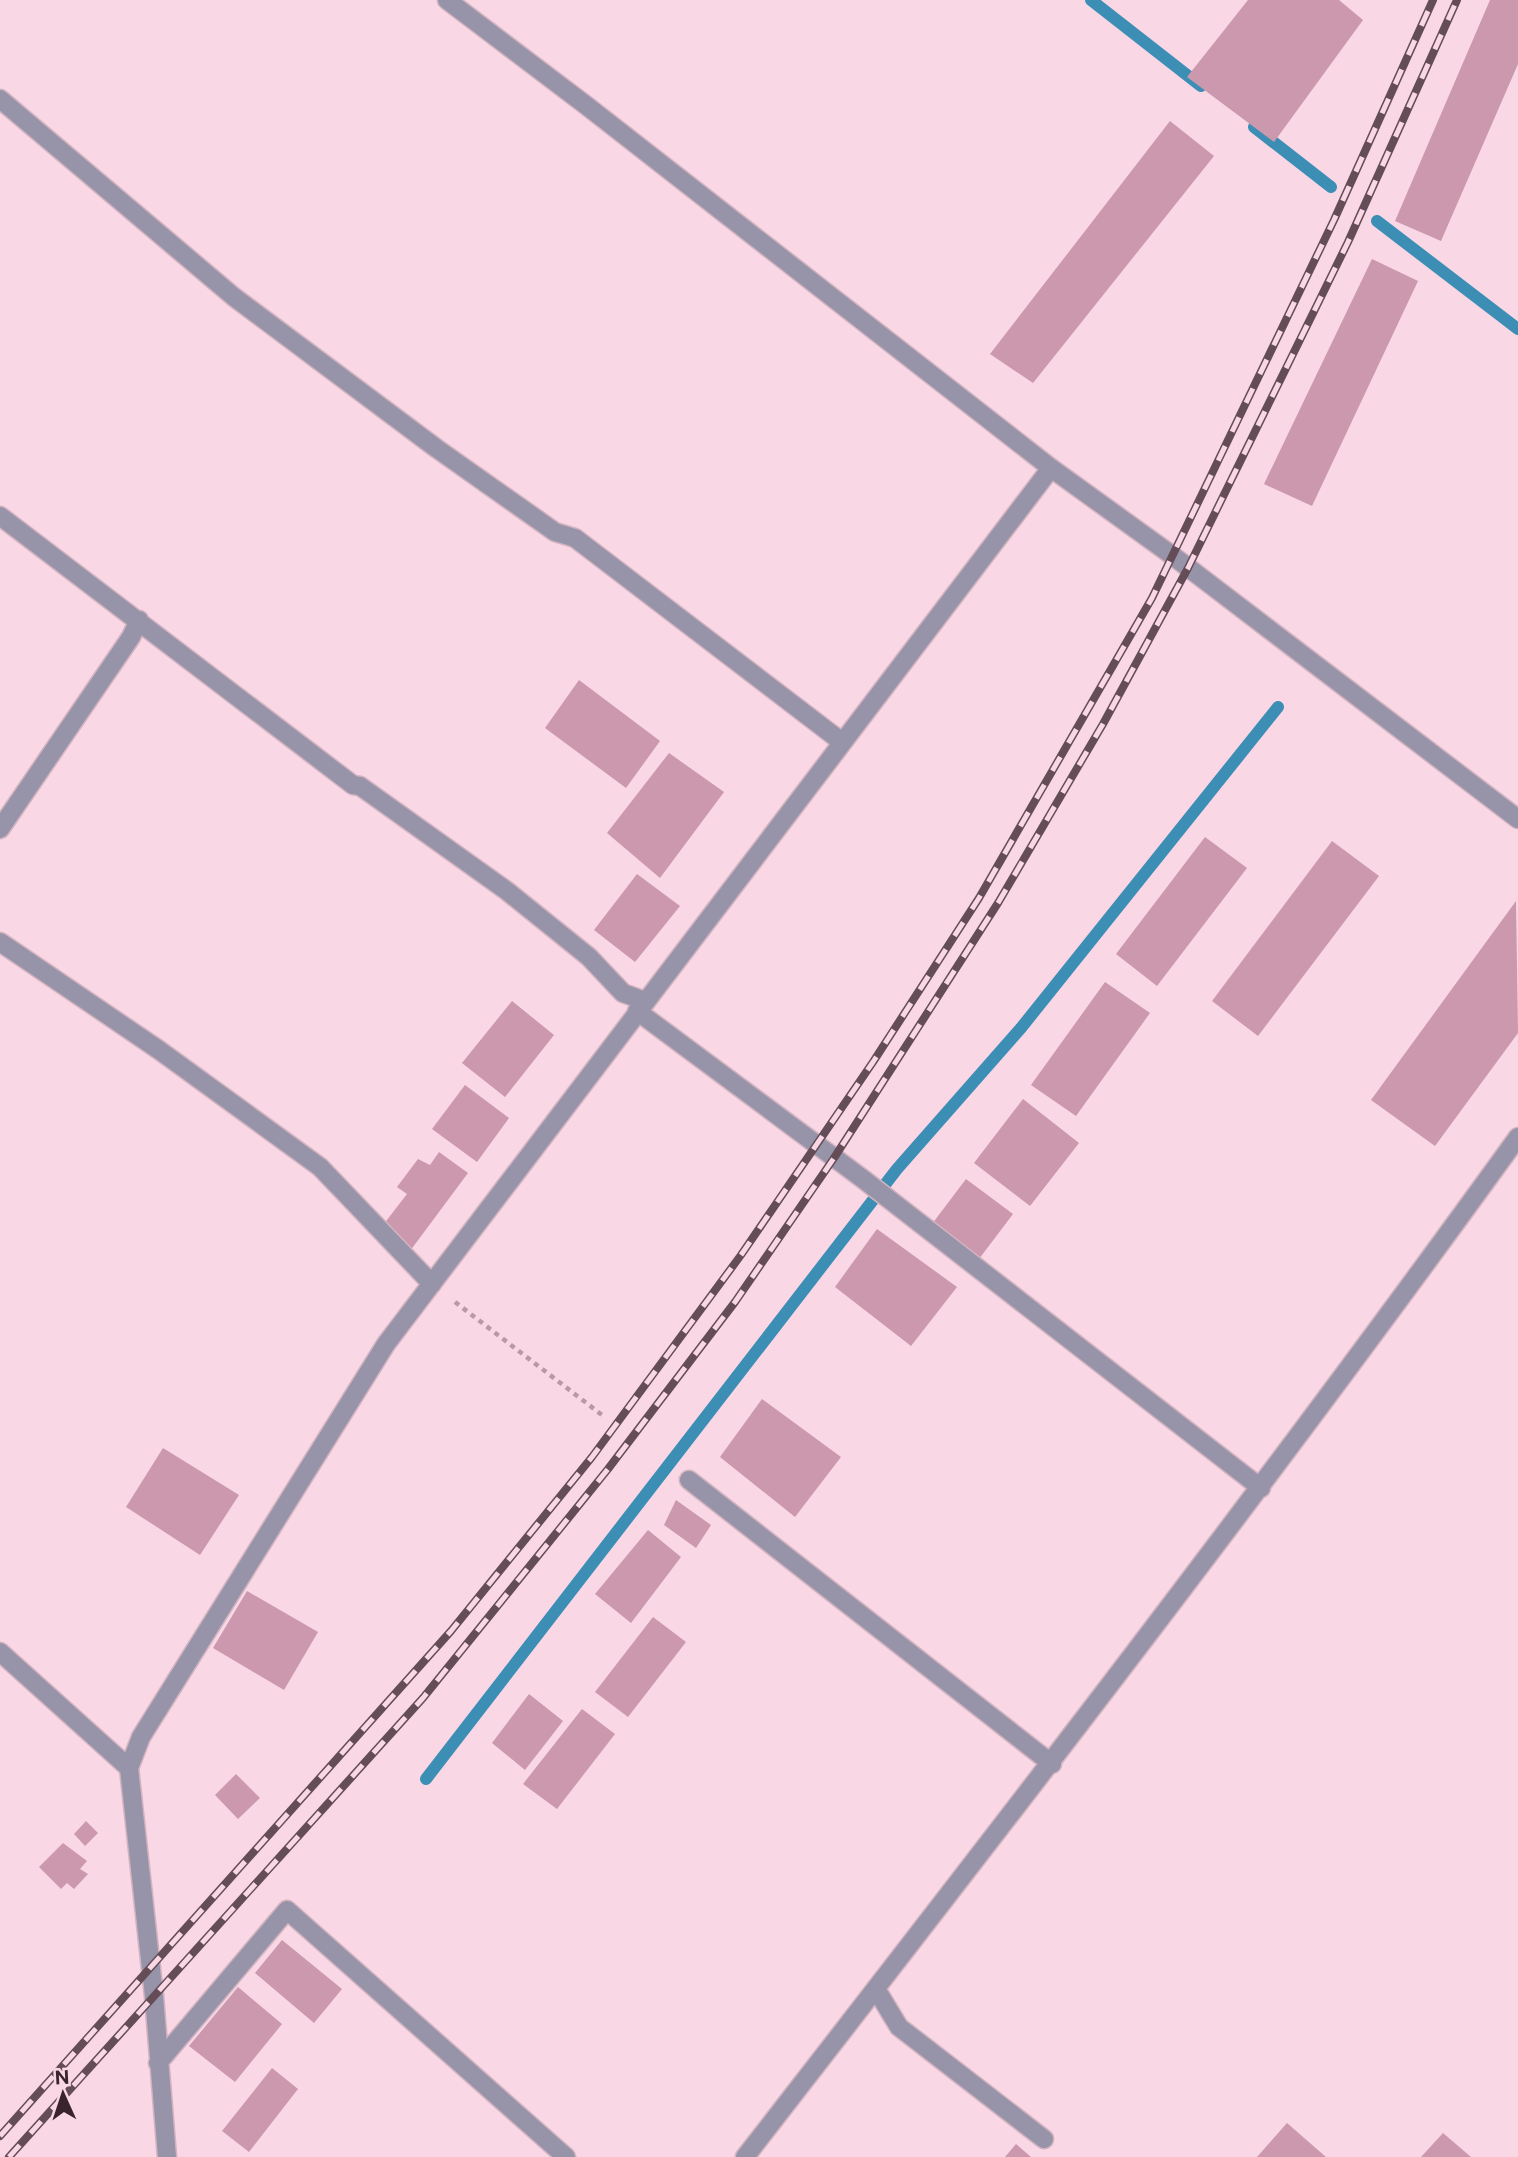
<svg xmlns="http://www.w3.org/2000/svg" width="1518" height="2157" font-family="'Public Sans',sans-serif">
<rect width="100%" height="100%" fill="#f9d7e5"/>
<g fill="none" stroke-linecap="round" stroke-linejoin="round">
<!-- stream -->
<path stroke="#3d8eb5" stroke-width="12" d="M1091 0 1201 86
M1254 127 1331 187
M1377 221 1518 329
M426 1779 897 1169 1021 1028 1278 707"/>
</g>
<!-- building -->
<path fill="#cb98ad" d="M1248 0H1339L1363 20 1274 142 1187 77Z
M1490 0H1518V64L1441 241 1395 221Z
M1170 121 1214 156 1033 383 990 354Z
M1372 259 1418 281 1312 506 1264 484Z
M579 680 660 741 626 788 545 728Z
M669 753 724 792 660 878 607 833Z
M1205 837 1247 868 1157 986 1116 954Z
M1332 841 1379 876 1258 1036 1212 1001Z
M637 874 680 906 635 962 594 930Z
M1516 901 1518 1033 1435 1146 1371 1100Z
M1105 982 1150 1013 1076 1116 1031 1085Z
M512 1001 554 1035 505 1097 462 1063Z
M465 1085 509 1118 477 1162 432 1129Z
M1023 1099 1079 1143 1030 1206 974 1163Z
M439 1152 468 1173 410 1251 380 1229 407 1194 397 1187 418 1159 430 1165Z
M966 1179 1013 1214 979 1259 932 1224Z
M877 1229 957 1287 911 1346 835 1287Z
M762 1399 841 1457 795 1517 720 1457Z
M163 1448 239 1495 200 1555 126 1507Z
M676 1500 711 1525 696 1548 664 1525Z
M648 1530 681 1557 631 1623 595 1594Z
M247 1591 318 1632 284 1690 213 1648Z
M653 1617 686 1642 628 1717 595 1692Z
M529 1694 563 1721 525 1770 492 1743Z
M582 1709 615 1734 557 1809 523 1784Z
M236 1774 260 1798 238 1819 215 1795Z
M86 1821 98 1833 85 1846 74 1834Z
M63 1843 87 1861 80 1869 88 1874 74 1889 67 1883 61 1889 39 1867Z
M282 1940 342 1989 314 2023 255 1973Z
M238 1987 282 2024 235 2082 189 2046Z
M272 2068 298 2089 249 2152 222 2131Z
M1287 2123 1326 2157H1257Z
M1443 2133 1471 2157H1421Z
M1016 2144 1031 2157H1005Z"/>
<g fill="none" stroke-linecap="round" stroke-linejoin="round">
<!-- street casing -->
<g stroke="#d3b3c0" stroke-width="21">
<path id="street" d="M447 0 587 106 1051 468 1173 556 1518 819
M0 99 234 297 436 448 555 532 575 538 842 742
M0 516 353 785 360 786 507 891 589 957 623 993 645 1001
M0 829 131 637 139 620
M0 942 159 1050 320 1167 432 1284
M637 1011 863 1179 1261 1488
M689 1480 1052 1764
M0 1652 129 1768
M876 1989 899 2027 1044 2139
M158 2063 287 1910 566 2157
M167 2157 154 1996 129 1768 141 1737 386 1344 1051 468
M745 2157C1007 1820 1268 1483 1518 1137"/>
</g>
<!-- path -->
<path stroke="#b89aa7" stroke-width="4.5" stroke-dasharray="5 5" stroke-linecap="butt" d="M455 1302 602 1415"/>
<!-- street -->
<use href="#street" stroke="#9794a9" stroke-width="18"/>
<!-- rail casing -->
<g stroke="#654d58" stroke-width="8">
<path id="rail" d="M0 2136 451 1631 592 1457 741 1255 873 1062 979 898 1152 598 1334 220 1433 0
M9 2157 423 1698 608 1469 735 1302 834 1158 998 903 1103 724 1188 568 1348 242 1457 0"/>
</g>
<!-- rail -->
<use href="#rail" stroke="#f9d7e5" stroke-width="5" stroke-dasharray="16" stroke-linecap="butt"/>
</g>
<!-- north arrow -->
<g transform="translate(63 2094) rotate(357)" stroke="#f9d7e5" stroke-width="5" paint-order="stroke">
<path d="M0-5L12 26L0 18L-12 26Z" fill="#39242d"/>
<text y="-10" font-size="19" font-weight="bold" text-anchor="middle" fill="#39242d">N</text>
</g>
</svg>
